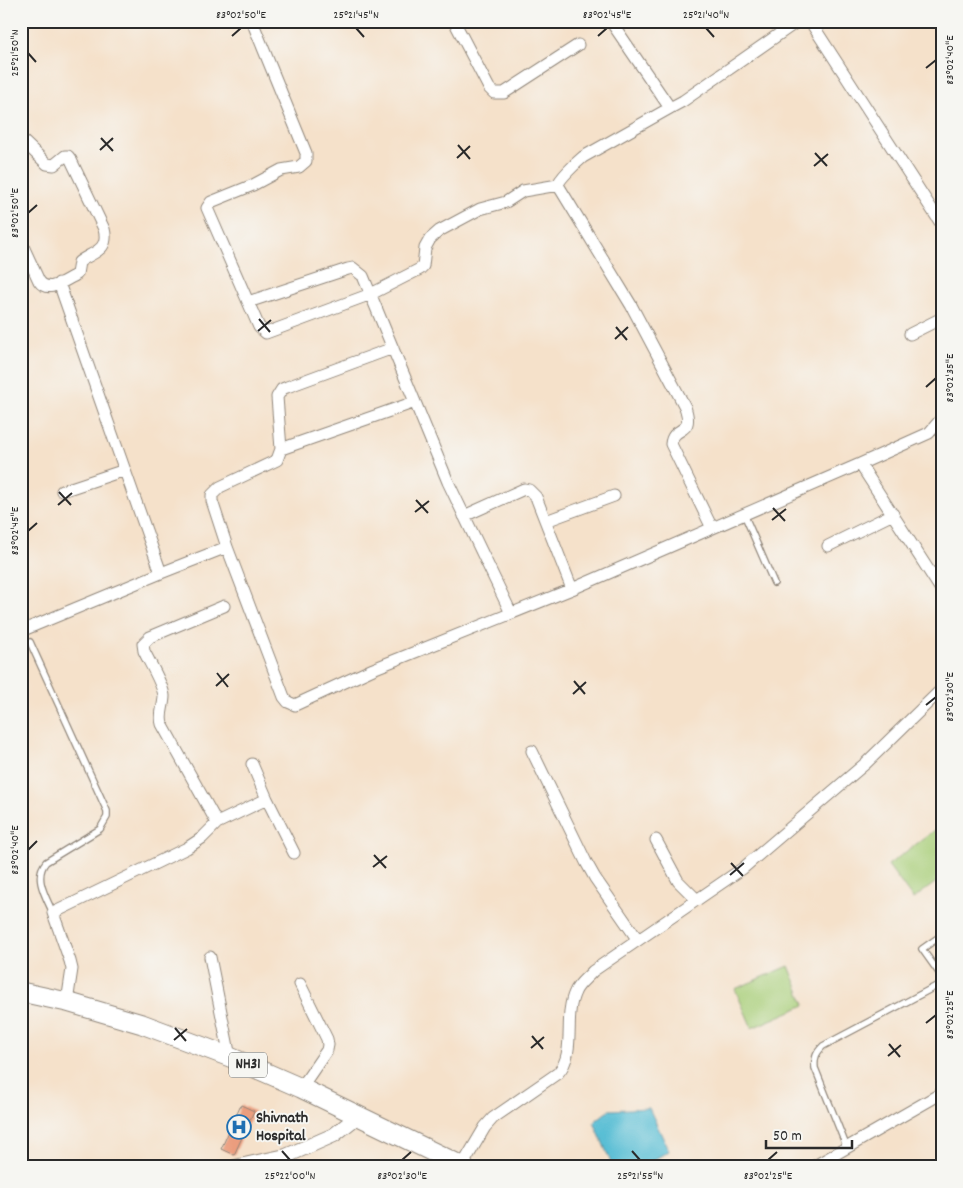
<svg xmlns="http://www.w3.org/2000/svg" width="963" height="1188" font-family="Dekko,sans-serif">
<rect width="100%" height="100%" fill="#f6f6f2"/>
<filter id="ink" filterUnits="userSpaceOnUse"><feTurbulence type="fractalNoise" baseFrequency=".02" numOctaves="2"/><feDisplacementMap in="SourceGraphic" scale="10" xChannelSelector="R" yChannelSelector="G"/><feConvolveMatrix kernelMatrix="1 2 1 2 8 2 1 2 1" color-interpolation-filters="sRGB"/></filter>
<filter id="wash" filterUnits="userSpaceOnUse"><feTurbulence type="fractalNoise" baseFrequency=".0096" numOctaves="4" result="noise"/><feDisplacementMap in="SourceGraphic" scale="20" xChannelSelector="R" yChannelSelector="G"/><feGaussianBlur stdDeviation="1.12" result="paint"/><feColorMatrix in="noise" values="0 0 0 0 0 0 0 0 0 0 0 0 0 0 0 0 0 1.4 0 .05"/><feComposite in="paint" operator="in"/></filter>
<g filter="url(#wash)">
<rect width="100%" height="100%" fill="#f5e1ca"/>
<!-- green -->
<path fill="#a8ce78" stroke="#6a7c52" d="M942 825V878L913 899 888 865Z
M789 966 805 1005 752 1028 735 989Z"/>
<!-- water -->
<path fill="#56bdd4" stroke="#407480" d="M649 1108 669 1151 641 1167H614L612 1165 594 1122 609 1110Z"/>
<g id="blocks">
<!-- building -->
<path fill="#eb9d7e" d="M241 1105 254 1111 234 1155 221 1149Z"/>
</g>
</g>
<g filter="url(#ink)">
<use href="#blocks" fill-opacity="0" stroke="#90867a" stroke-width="1"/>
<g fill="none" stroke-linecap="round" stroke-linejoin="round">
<!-- service casing -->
<g stroke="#90867a" stroke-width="8">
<path id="service" d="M744 514 774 583
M30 642 107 811V817L100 829 46 862C33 877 46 897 53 913
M942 935 922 949 942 977
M847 1148 815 1068C814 1058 816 1053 823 1046L942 983"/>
</g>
<!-- minor casing -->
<g stroke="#90867a" stroke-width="13">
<path id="minor" d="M252 21 306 153V161L299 167 281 170 253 185 211 202 207 208 259 327 266 333 371 294 420 269 423 266 425 248 430 239 439 231 480 209 506 202 523 191 558 185
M454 21 489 88 494 93H504L578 45
M810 21 942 225
M614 26 670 108 583 157C577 162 559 179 558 185L631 305 685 407C695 437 673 424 671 444L712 528
M670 108 683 101 798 21
M21 139 47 164 54 165 65 156H68L71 160 104 229C110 251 92 252 79 262L77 274 74 276C63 281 48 294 39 281L21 242
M248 302 348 269 353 268 363 276 448 482 511 613
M910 334 942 318
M942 418 929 433 860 464 942 591
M281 449 415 402
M62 491 125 470
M464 516 524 489 529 490 536 497 572 589
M546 521 614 496
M828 546 893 514
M227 547 212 501V495L220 487 277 460 281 449 277 397 282 389 287 387 393 348
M161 573 227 547 284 697 288 702 295 705 373 669 572 589 860 464
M21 631 161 573 59 283
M532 751 586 862 595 878 638 940
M252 764 267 799
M217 823 162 724C159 714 164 706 164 696 163 684 149 662 144 651L143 644 150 637 224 606
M656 840 678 881 697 900
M210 957 230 1057
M300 984 327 1039 328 1045 327 1050 301 1088
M67 1002 72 969 70 961 53 913 187 848 202 838 217 823 267 799 294 853
M462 1166 485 1127 493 1118 558 1073C577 1052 563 1017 575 992 578 984 587 978 593 971L742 869 866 763 942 689
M813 1167 942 1093"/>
</g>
<!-- tertiary casing -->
<g stroke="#90867a" stroke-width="16">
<path id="tertiary" d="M235 1167 286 1156 334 1135 358 1116"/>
</g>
<!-- trunk casing -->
<g stroke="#90867a" stroke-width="21">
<path id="trunk" d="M21 992 67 1002 142 1024 230 1057 301 1088 464 1167"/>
</g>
<!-- service -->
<use href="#service" stroke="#fff" stroke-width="5.5"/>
<!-- minor -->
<use href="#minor" stroke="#fff" stroke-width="11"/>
<!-- tertiary -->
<use href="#tertiary" stroke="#fff" stroke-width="14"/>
<!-- trunk -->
<use href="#trunk" stroke="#fff" stroke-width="19"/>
</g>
</g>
<!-- ticks -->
<path fill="none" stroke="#2b2b2b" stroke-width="2" d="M356 28 364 37M706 28 714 37M232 36 241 28M598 36 607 28M28 53 36 62M926 68 936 60M101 138 113 151M458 145 470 159M100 150 113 138M815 153 827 166M457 158 470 146M814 166 828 154M28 213 37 205M259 319 270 332M616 327 627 340M258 331 271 320M615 339 628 327M926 387 936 378M59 492 71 505M416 500 428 513M58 505 72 493M773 508 785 521M415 512 429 501M772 520 786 509M28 531 37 523M217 673 228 687M574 681 585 694M216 686 229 674M573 694 586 682M926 705 936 697M28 850 37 841M374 855 386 868M731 863 743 876M373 867 387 856M730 875 744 863M926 1023 936 1015M175 1028 186 1041M532 1036 543 1049M174 1040 187 1029M889 1044 900 1057M531 1048 544 1037M888 1056 901 1045M282 1151 290 1160M632 1151 640 1160M402 1160 411 1152M768 1160 777 1152"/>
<!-- icons -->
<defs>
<g id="hospital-ring" transform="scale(1.25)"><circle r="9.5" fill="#f6f6f2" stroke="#1f6fb2" stroke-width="1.5"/><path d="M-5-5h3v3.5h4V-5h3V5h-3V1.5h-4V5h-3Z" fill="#1f6fb2"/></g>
</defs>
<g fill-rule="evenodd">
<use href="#hospital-ring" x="239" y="1127"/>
</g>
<g text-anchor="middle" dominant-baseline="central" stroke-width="4" stroke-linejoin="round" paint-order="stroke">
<!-- shield labels -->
<rect fill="#f6f6f2" stroke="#686867" stroke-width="1" x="229" y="1052.5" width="38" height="25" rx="4"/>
<g font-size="15" font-weight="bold" fill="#2b2b2b">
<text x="248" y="1065">NH31</text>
</g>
<!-- poi labels -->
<g font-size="16" font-weight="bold" fill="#2b2b2b" stroke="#f6f6f2" text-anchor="start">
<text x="256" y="1118">Shivnath<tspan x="256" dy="18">Hospital</tspan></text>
</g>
</g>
<!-- margin -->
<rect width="963" height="1188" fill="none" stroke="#f6f6f2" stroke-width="55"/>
<!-- scale -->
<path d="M766 1140v8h86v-8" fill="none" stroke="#2b2b2b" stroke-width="2.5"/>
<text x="773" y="1140" font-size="15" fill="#2b2b2b" stroke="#f6f6f2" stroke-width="4" paint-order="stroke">50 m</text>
<rect x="28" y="28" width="908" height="1132" fill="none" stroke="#2b2b2b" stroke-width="2"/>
<g font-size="12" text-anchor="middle" fill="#2b2b2b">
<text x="241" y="18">83°02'50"E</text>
<text x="356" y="18">25°21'45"N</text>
<text x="607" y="18">83°02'45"E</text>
<text x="706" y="18">25°21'40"N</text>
<text transform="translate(14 53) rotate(-90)" y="4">25°21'50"N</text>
<text transform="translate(949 60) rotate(-90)" y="4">83°02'40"E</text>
<text transform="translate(14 213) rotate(-90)" y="4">83°02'50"E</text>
<text transform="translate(949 378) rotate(-90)" y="4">83°02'35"E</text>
<text transform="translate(14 531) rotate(-90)" y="4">83°02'45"E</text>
<text transform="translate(949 697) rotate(-90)" y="4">83°02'30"E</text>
<text transform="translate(14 850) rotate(-90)" y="4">83°02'40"E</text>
<text transform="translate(949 1015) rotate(-90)" y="4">83°02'25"E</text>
<text x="290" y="1179">25°22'00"N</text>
<text x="402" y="1179">83°02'30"E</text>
<text x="640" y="1179">25°21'55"N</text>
<text x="768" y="1179">83°02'25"E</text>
</g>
</svg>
